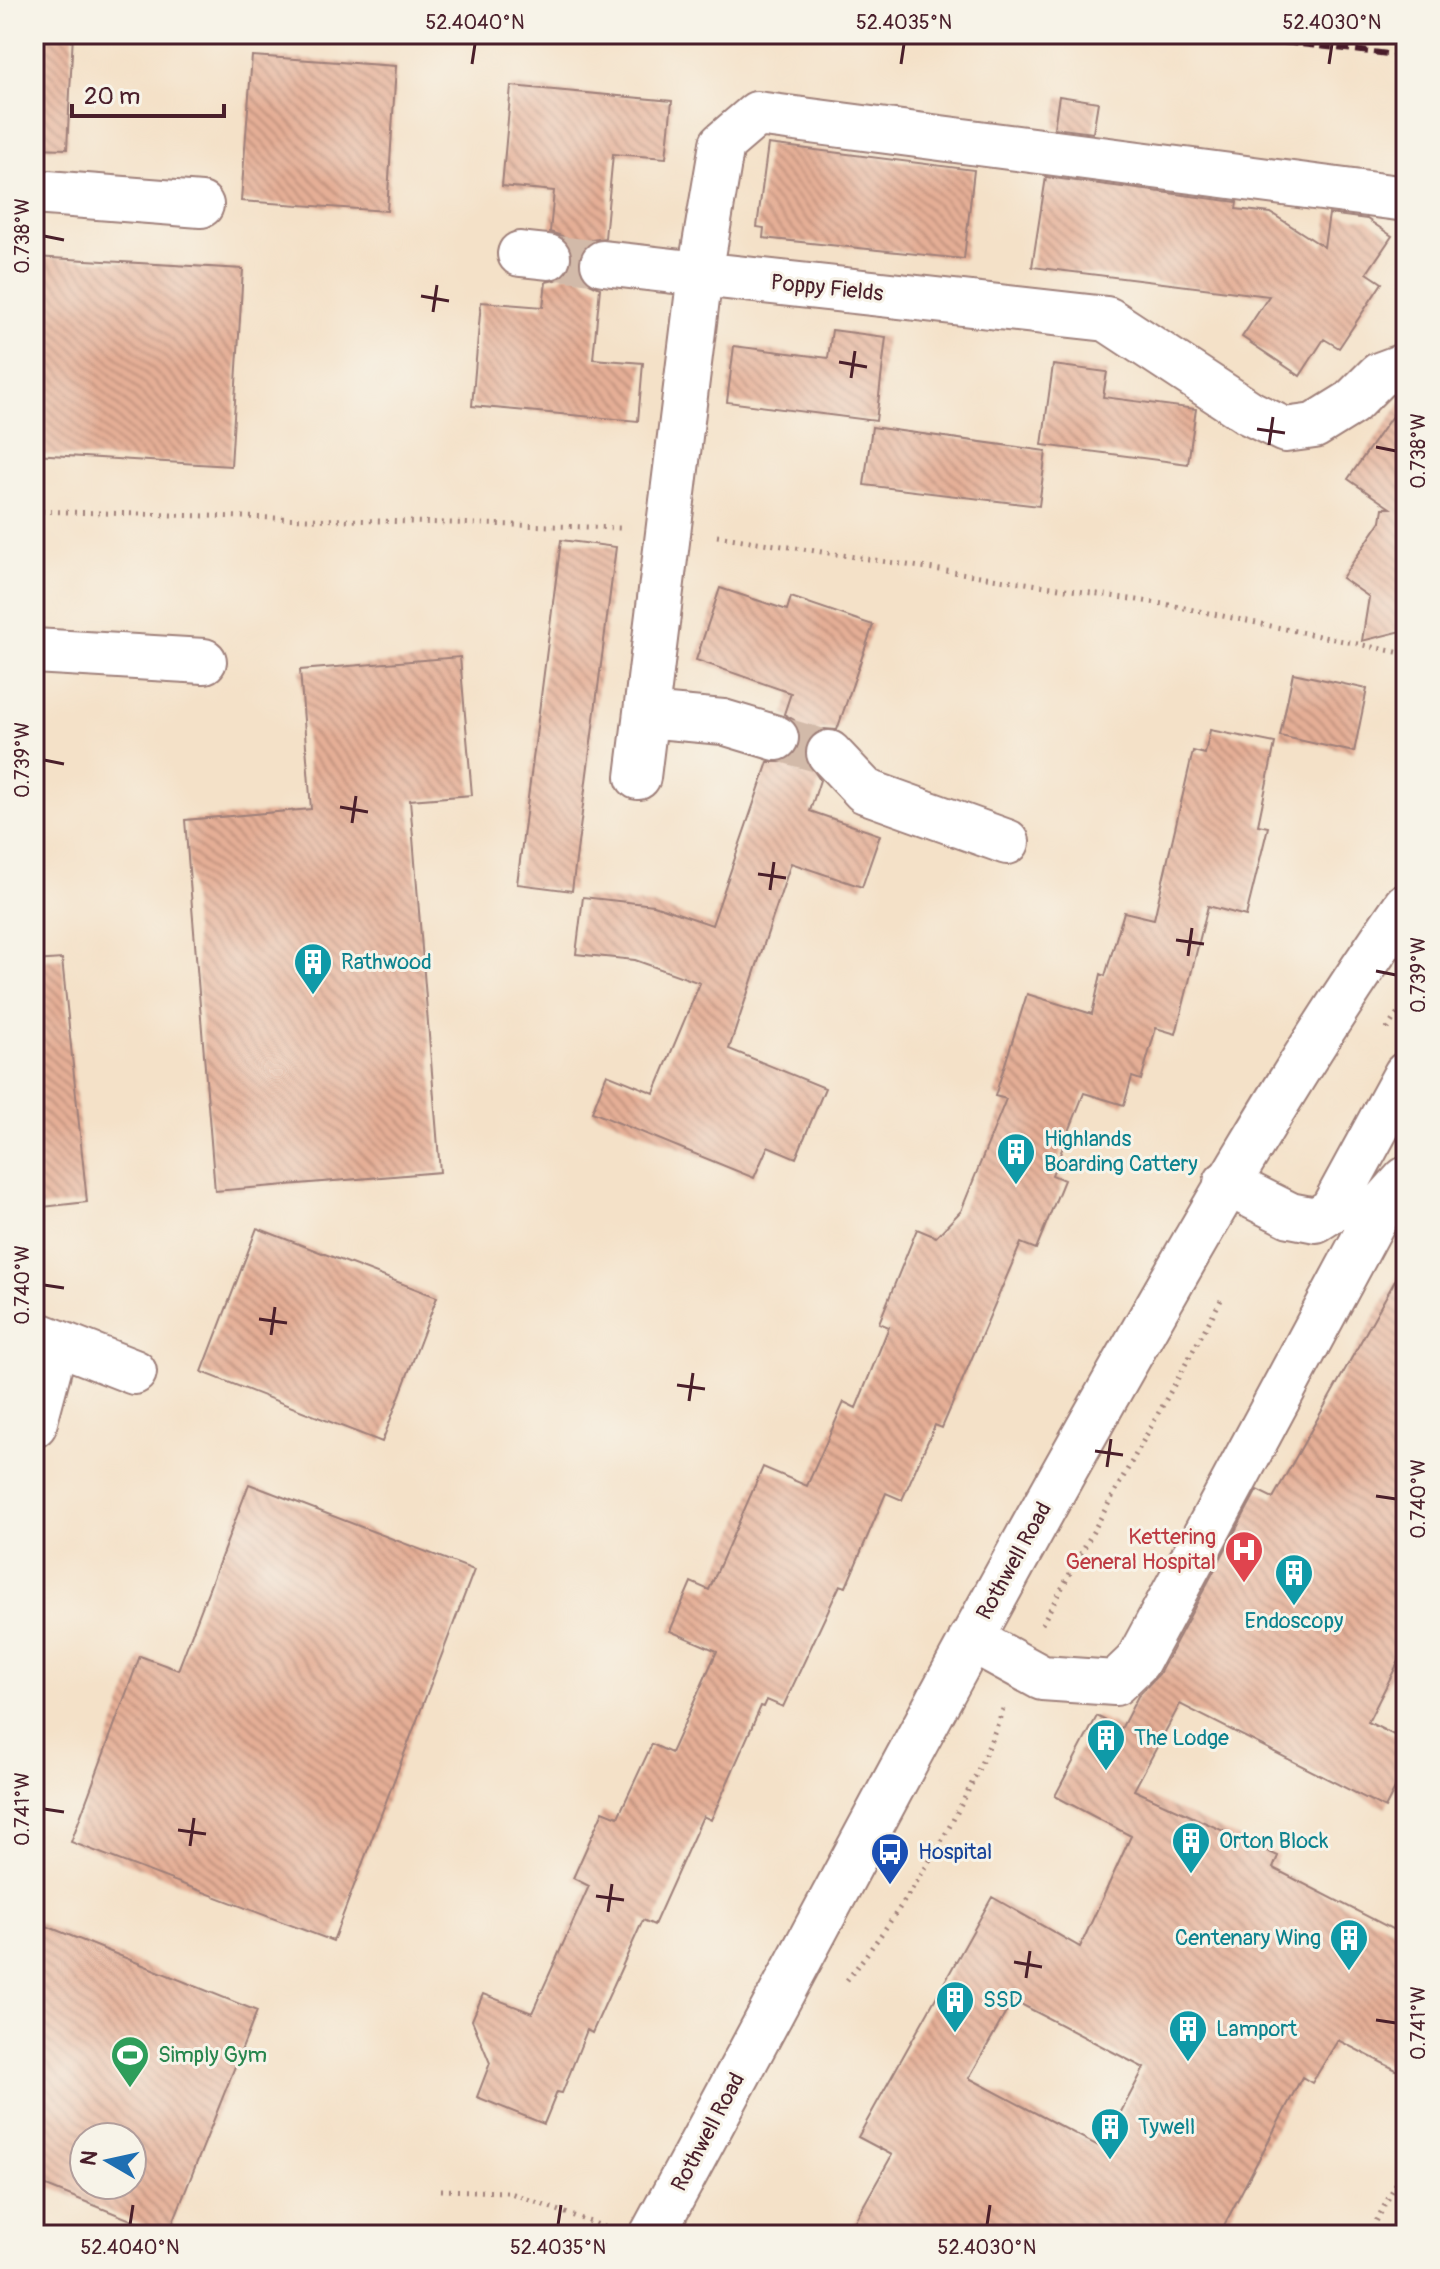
<svg xmlns="http://www.w3.org/2000/svg" width="1440" height="2269" font-family="Pangolin,sans-serif">
<defs>
<pattern id="building-back-hatch" width="6" height="6" patternUnits="userSpaceOnUse" patternTransform="scale(2)"><rect width="6" height="6" fill="#e5af96"/><path d="M-1 5l2 2M0 0l6 6M5-1l2 2" fill="none" stroke="#bc8e7b"/></pattern>
</defs>
<rect width="100%" height="100%" fill="#f7f3e8"/>
<filter id="ink" filterUnits="userSpaceOnUse"><feTurbulence type="fractalNoise" baseFrequency=".0125" numOctaves="2"/><feDisplacementMap in="SourceGraphic" scale="16" xChannelSelector="R" yChannelSelector="G"/><feConvolveMatrix kernelMatrix="1 2 1 2 8 2 1 2 1" color-interpolation-filters="sRGB"/></filter>
<filter id="wash" filterUnits="userSpaceOnUse"><feTurbulence type="fractalNoise" baseFrequency=".006" numOctaves="4" result="noise"/><feDisplacementMap in="SourceGraphic" scale="32" xChannelSelector="R" yChannelSelector="G"/><feGaussianBlur stdDeviation="1.8" result="paint"/><feColorMatrix in="noise" values="0 0 0 0 0 0 0 0 0 0 0 0 0 0 0 0 0 1.4 0 .05"/><feComposite in="paint" operator="in"/></filter>
<g filter="url(#wash)">
<rect width="100%" height="100%" fill="#f4e1c8"/>
<g id="blocks">
<!-- building -->
<path fill="url(#building-back-hatch)" fill-rule="evenodd" d="M34 34H73L67 149 34 148Z
M252 56 396 66 387 211 241 201Z
M511 86 672 101 666 158 613 154 605 238 592 240 583 248 578 259 580 274 589 283 600 288 593 359 643 363 638 421 472 406 481 302 543 307 546 282 559 279 569 271 573 260 570 246 562 236 550 232 554 191 502 186Z
M1059 96 1098 102 1093 133 1054 128Z
M768 144 974 170 964 259 763 238 764 228 757 227Z
M1046 177 1237 202 1236 209 1271 213 1324 247 1329 214 1367 219 1392 236 1367 273 1382 283 1339 348 1324 339 1300 376 1242 337 1269 296 1032 267Z
M34 257 243 269 231 466 34 454Z
M832 330 886 337 876 421 727 402 734 346 828 358Z
M1053 365 1107 372 1103 397 1196 409 1188 464 1042 445Z
M1406 396V630L1362 641 1369 597 1342 578 1381 521 1383 508H1390L1348 479Z
M872 427 1046 451 1039 506 864 485Z
M561 540 616 547 572 891 517 884Z
M720 588 787 610 791 597 873 625 837 730 824 729 812 734 805 745V758L820 780 810 811 880 835 862 887 791 863 729 1049 825 1088 796 1158 768 1146 754 1178 592 1112 607 1074 654 1093 700 983 635 960 576 954 583 897 654 905 712 925 768 762H782L794 756 800 746V732L794 720 784 714 791 693 696 660Z
M460 657 472 795 410 800 440 1172 215 1191 185 820 311 809 300 670Z
M1293 673 1367 689 1354 752 1280 736Z
M1210 730 1275 743 1258 825 1268 827 1246 916 1208 906 1176 1034 1156 1028 1141 1080 1132 1077 1124 1105 1084 1093 1052 1175 1064 1180 1036 1249 1021 1243 942 1428 935 1425 902 1500 886 1493 846 1587 840 1585 783 1707 767 1700 764 1707 761 1706 711 1820 703 1816 654 1925 643 1920 592 2033 587 2030 562 2093 557 2092 544 2124 477 2097 490 2063 472 2020 483 1994 532 2013 589 1886 573 1878 603 1811 618 1817 652 1744 671 1753 717 1651 670 1631 691 1582 709 1590 763 1467 807 1486 844 1402 856 1408 889 1327 879 1323 917 1229 936 1237 961 1211 1006 1099 995 1096 1027 994 1092 1014 1101 974 1105 976 1124 912 1154 919 1193 751 1205 754Z
M62 959 87 1202 34 1208V961Z
M257 1228 437 1297 382 1442 202 1372Z
M1406 1261V1647L1368 1722 1406 1741V1767L1385 1808 1180 1704 1134 1790 1278 1856 1273 1868 1406 1936V2075L1338 2040 1312 2083 1302 2077 1219 2235H847L892 2155 858 2137 992 1897 1080 1947 1131 1836 1055 1796 1097 1716 1121 1729 1138 1696 1159 1674 1257 1490 1273 1498ZM1013 2000 1144 2068 1102 2148 969 2078Z
M249 1484 474 1570 333 1941 71 1842 140 1656 178 1670Z
M34 1921 257 2011 168 2235 34 2181ZM84 2137H132V2185H84Z"/>
</g>
</g>
<g filter="url(#ink)">
<use href="#blocks" fill-opacity="0" stroke="#9f807a" stroke-width="2"/>
<g fill="none" stroke-linecap="round" stroke-linejoin="round">
<!-- minor-tunnel -->
<path stroke="#d2baa9" stroke-width="44" stroke-dasharray="44 22" stroke-linecap="butt" d="M548 257 603 263
M776 738 829 753"/>
<!-- minor casing -->
<g stroke="#9f807a" stroke-width="48">
<path id="minor" d="M34 192 201 205
M520 254 548 257
M603 263 700 274 722 144 757 114 1406 199
M34 651 204 661
M646 715 723 722 776 738
M829 753 865 791 1007 842
M638 777 700 274 1107 319 1250 413 1285 430 1314 426 1351 403 1379 375 1406 365
M1226 1183 1290 1215 1316 1220 1332 1210 1406 1074
M34 1333 134 1372
M34 1425 56 1342
M971 1639 1042 1678 1115 1683 1137 1662 1381 1207 1406 1179"/>
</g>
<!-- major casing -->
<g stroke="#9f807a" stroke-width="48">
<path id="major" d="M652 2235C802 1958 947 1678 1102 1404 1198 1234 1294 1065 1406 905"/>
</g>
<!-- path -->
<path stroke="#9f807a" stroke-width="5" stroke-dasharray="2 6" stroke-linecap="butt" d="M34 511 620 528
M717 536 1170 605 1406 654
M1387 1029 1406 1000
M1042 1624 1221 1300
M847 1980C911 1898 968 1807 1003 1709
M441 2190 508 2192 607 2228
M1369 2235 1399 2178 1406 2181"/>
<!-- minor -->
<use href="#minor" stroke="#fff" stroke-width="44"/>
<!-- major -->
<use href="#major" stroke="#fff" stroke-width="44"/>
<!-- rail -->
<path stroke="#4a1f2b" stroke-width="6" stroke-dasharray="12 6" stroke-linecap="butt" d="M1213 34 1406 56"/>
</g>
</g>
<!-- ticks -->
<path fill="none" stroke="#4a1f2b" stroke-width="3" d="M472 64 475 44M901 64 904 44M1329 64 1332 44M44 236 64 240M421 296 449 301M433 312 437 285M839 362 867 367M851 378 855 351M1257 429 1285 433M1269 445 1273 417M1376 447 1396 451M44 760 64 764M340 807 368 812M352 823 356 796M758 874 786 878M770 890 774 862M1176 940 1204 944M1188 956 1192 928M1376 971 1396 975M44 1285 64 1288M259 1319 287 1323M271 1335 275 1307M677 1385 705 1389M689 1401 693 1373M1095 1451 1123 1455M1107 1467 1111 1439M1376 1496 1396 1499M44 1809 64 1812M178 1830 206 1834M190 1846 194 1818M596 1896 624 1900M608 1912 612 1884M1014 1962 1042 1967M1026 1978 1030 1951M1376 2020 1396 2023M130 2225 133 2205M558 2225 561 2205M987 2225 990 2205"/>
<!-- icons -->
<defs>
<g id="building-pin" transform="scale(2)"><path d="M0 17L-7.5 6A9.5 9.5 0 1 1 7.5 6Z" fill="#0f9aa8" stroke="#f7f3e8"/><path d="M-4-6H4V6H1V3H-1V6H-4ZM-2.5-4.3h1.7v1.8h-1.7ZM.8-4.3h1.7v1.8H.8ZM-2.5-1h1.7V.8h-1.7ZM.8-1h1.7V.8H.8Z" fill="#fff"/></g>
<g id="hospital-pin" transform="scale(2)"><path d="M0 17L-7.5 6A9.5 9.5 0 1 1 7.5 6Z" fill="#e0444e" stroke="#f7f3e8"/><path d="M-5-5h3v3.5h4V-5h3V5h-3V1.5h-4V5h-3Z" fill="#fff"/></g>
<g id="bus-pin" transform="scale(2)"><path d="M0 17L-7.5 6A9.5 9.5 0 1 1 7.5 6Z" fill="#1a4fb4" stroke="#f7f3e8"/><path d="M-5-6H5V4H4V6H2V4H-2V6H-4V4H-5ZM-3.5-4V0h7V-4ZM-3.5 1.2v1.5H-2V1.2ZM2 1.2v1.5H3.5V1.2Z" fill="#fff"/></g>
<g id="stadium-pin" transform="scale(2)"><path d="M0 17L-7.5 6A9.5 9.5 0 1 1 7.5 6Z" fill="#2e9e5b" stroke="#f7f3e8"/><path d="M0-5a6.5 5 0 1 0 0 10a6.5 5 0 1 0 0-10ZM-3.5-1.8h7v3.6h-7Z" fill="#fff"/></g>
</defs>
<g fill-rule="evenodd">
<use href="#building-pin" x="313" y="962"/>
<use href="#building-pin" x="1016" y="1152"/>
<use href="#hospital-pin" x="1244" y="1550"/>
<use href="#building-pin" x="1294" y="1573"/>
<use href="#building-pin" x="1106" y="1738"/>
<use href="#building-pin" x="1191" y="1841"/>
<use href="#bus-pin" x="890" y="1852"/>
<use href="#building-pin" x="1349" y="1938"/>
<use href="#building-pin" x="955" y="2000"/>
<use href="#building-pin" x="1188" y="2029"/>
<use href="#stadium-pin" x="130" y="2055"/>
<use href="#building-pin" x="1110" y="2127"/>
</g>
<g text-anchor="middle" dominant-baseline="central" stroke-width="6" stroke-linejoin="round" paint-order="stroke">
<!-- street labels -->
<g font-size="22" fill="#4a1f2b" stroke="#f7f3e8">
<text transform="translate(827 288) rotate(6)">Poppy Fields</text>
<text transform="translate(1014 1561) rotate(-61)">Rothwell Road</text>
<text transform="translate(708 2132) rotate(-62)">Rothwell Road</text>
</g>
<!-- culture labels -->
<g font-size="22" fill="#0d838f" stroke="#f7f3e8" text-anchor="start">
<text x="341" y="962">Rathwood</text>
<text x="1044" y="1139">Highlands<tspan x="1044" dy="25">Boarding Cattery</tspan></text>
<text x="1294" y="1621" text-anchor="middle">Endoscopy</text>
<text x="1134" y="1738">The Lodge</text>
<text x="1219" y="1841">Orton Block</text>
<text x="1321" y="1938" text-anchor="end">Centenary Wing</text>
<text x="983" y="2000">SSD</text>
<text x="1216" y="2029">Lamport</text>
<text x="1138" y="2127">Tywell</text>
</g>
<!-- health labels -->
<g font-size="22" fill="#be3a42" stroke="#f7f3e8" text-anchor="end">
<text x="1216" y="1537">Kettering<tspan x="1216" dy="25">General Hospital</tspan></text>
</g>
<!-- transit labels -->
<g font-size="22" fill="#164399" stroke="#f7f3e8" text-anchor="start">
<text x="918" y="1852">Hospital</text>
</g>
<!-- leisure labels -->
<g font-size="22" fill="#27864d" stroke="#f7f3e8" text-anchor="start">
<text x="158" y="2055">Simply Gym</text>
</g>
</g>
<!-- margin -->
<rect width="1440" height="2269" fill="none" stroke="#f7f3e8" stroke-width="88"/>
<!-- north arrow -->
<g transform="translate(108 2161) rotate(279)"><circle r="38" fill="#f7f3e8" stroke="#b29e9c" stroke-width="2"/>
<path d="M0-6L14 30L0 20L-14 30Z" fill="#1f6fb2"/>
<text y="-12" font-size="22" font-weight="bold" text-anchor="middle" fill="#4a1f2b">N</text>
</g>
<!-- scale -->
<path d="M72 104v12h152v-12" fill="none" stroke="#4a1f2b" stroke-width="4"/>
<text x="84" y="104" font-size="24" fill="#4a1f2b" stroke="#f7f3e8" stroke-width="6" paint-order="stroke">20 m</text>
<rect x="44" y="44" width="1352" height="2181" fill="none" stroke="#4a1f2b" stroke-width="3"/>
<g font-size="20" text-anchor="middle" fill="#4a1f2b">
<text x="475" y="29">52.4040°N</text>
<text x="904" y="29">52.4035°N</text>
<text x="1332" y="29">52.4030°N</text>
<text transform="translate(22 236) rotate(-90)" y="7">0.738°W</text>
<text transform="translate(1418 451) rotate(-90)" y="7">0.738°W</text>
<text transform="translate(22 760) rotate(-90)" y="7">0.739°W</text>
<text transform="translate(1418 975) rotate(-90)" y="7">0.739°W</text>
<text transform="translate(22 1285) rotate(-90)" y="7">0.740°W</text>
<text transform="translate(1418 1499) rotate(-90)" y="7">0.740°W</text>
<text transform="translate(22 1809) rotate(-90)" y="7">0.741°W</text>
<text transform="translate(1418 2023) rotate(-90)" y="7">0.741°W</text>
<text x="130" y="2254">52.4040°N</text>
<text x="558" y="2254">52.4035°N</text>
<text x="987" y="2254">52.4030°N</text>
</g>
</svg>
